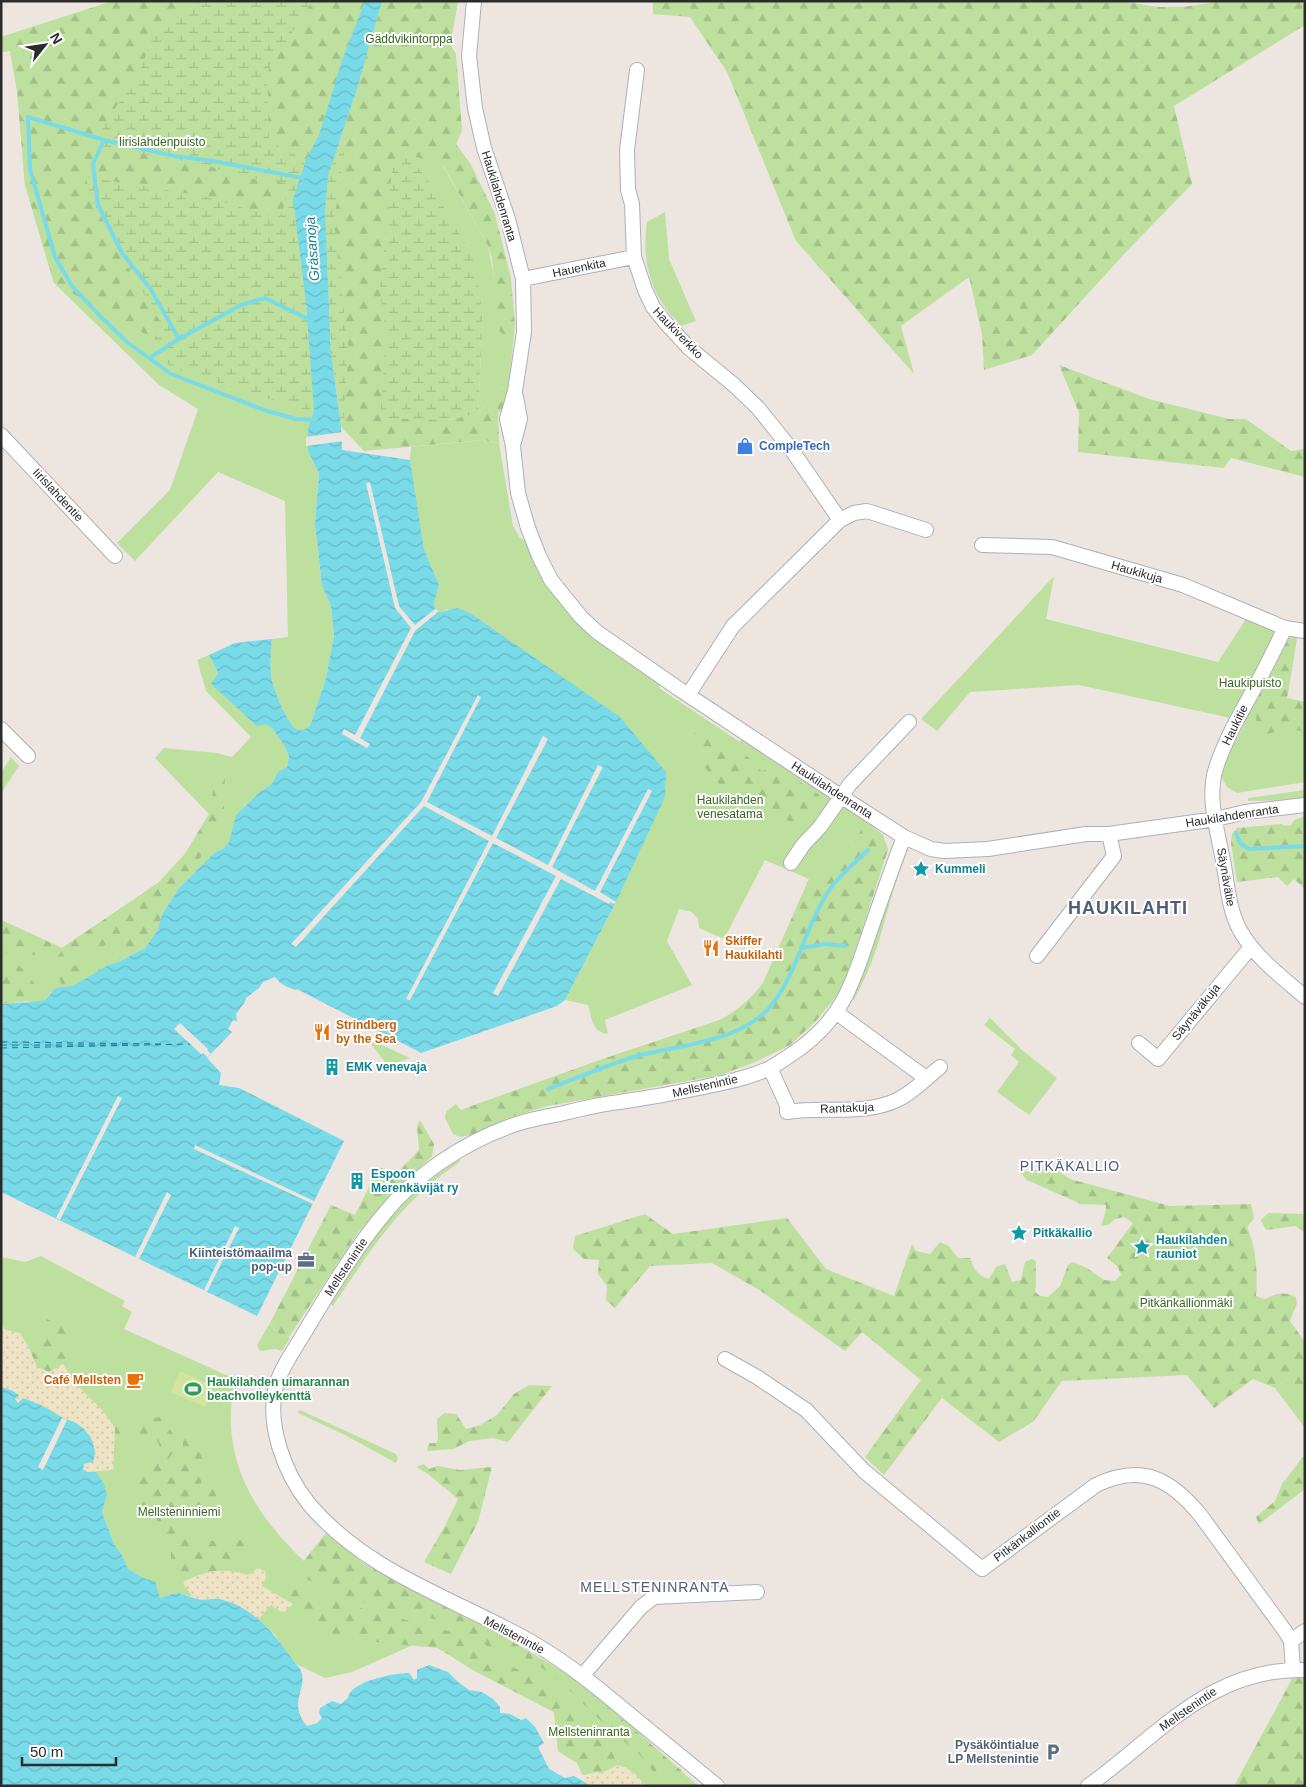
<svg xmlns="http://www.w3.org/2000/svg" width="1306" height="1787" font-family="Arial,sans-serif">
<defs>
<pattern id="forest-firs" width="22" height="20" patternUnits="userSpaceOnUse" patternTransform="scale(1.25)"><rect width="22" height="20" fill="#bee09f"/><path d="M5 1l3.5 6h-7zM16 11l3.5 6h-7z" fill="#a3c089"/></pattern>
<pattern id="wetland-marsh" width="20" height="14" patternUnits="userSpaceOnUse" patternTransform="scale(1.25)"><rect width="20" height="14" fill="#bee09f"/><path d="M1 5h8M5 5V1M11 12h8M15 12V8" fill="none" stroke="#a3c089"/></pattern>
<pattern id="sand-dots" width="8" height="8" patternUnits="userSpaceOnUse" patternTransform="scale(1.25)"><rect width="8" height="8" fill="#efe3c5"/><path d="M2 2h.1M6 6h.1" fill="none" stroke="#cdc3a9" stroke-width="1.8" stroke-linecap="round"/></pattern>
<pattern id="water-waves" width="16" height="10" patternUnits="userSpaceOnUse" patternTransform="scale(1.25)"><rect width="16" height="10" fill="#79dae8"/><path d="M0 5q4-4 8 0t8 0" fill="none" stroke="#69bbc7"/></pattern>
</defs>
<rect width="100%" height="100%" fill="#ede5df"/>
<!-- grass -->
<path fill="#bee09f" d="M113 1H365L343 58 314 410 308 428V451L319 473 315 524 322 586 331 606 334 635 326 678 310 726C306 728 304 731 299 730 288 728 272 686 271 675 270 663 271 651 272 639L288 637 285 501 218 472 135 561 117 543 170 490 198 409 159 385 54 283 25 185 17 90 10 51 1 52V37Z
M382 1H458L450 45 456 54 404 83 462 130 456 144 471 165 443 166 488 246 506 338 515 325 508 391 500 387 478 414 483 312 380 418 343 429 341 426 328 176 357 89Z
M665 212 669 259 696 321 681 326C674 318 666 310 661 301 646 277 643 249 647 222Z
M483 440 499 443 513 526 520 538 525 541 541 572 661 682 659 688 740 742 743 737 868 823 883 835 888 850 815 1022 790 1045 755 1062 720 1075 547 1106 508 1118 471 1135 460 1137 453 1134 445 1118 446 1112 456 1104 461 1110 603 1059 720 1020C738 1010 751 999 763 983L809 879 765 860 724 939 699 928 698 919 692 912 679 909 667 941 692 985 605 1020 608 1034C591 1032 592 1018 588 1005L565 1000 616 902 448 609 440 612 435 609 433 603 439 585 424 549 420 529 410 460 411 447Z
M1054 576 1046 619 1218 662 1246 619 1297 638 1287 698 1305 702V782L1237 793 1227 787 1222 778V767L1245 723 1226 717 1079 685 970 692 937 731 921 719Z
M209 655 218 674 265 724 272 728 284 745 289 756 287 767 272 784 261 791 242 809 229 842 224 848 214 853 179 888 163 913 158 924 118 962 108 965 101 970 51 992 44 1001 39 1003 25 1001 1 1004V920L62 948 158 883 185 854 209 814 155 758 164 748 217 753 232 757 251 737 206 691 197 660Z
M11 757 19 766 1 793V773Z
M1305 790V800L1248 801V798Z
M906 855C893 885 887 916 877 947 871 965 863 983 854 1000L850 998C874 955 885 907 900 861L903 856Z
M990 1018 1022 1050 1057 1078 1029 1115 997 1092 1019 1062 1011 1055 1015 1049 984 1025Z
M373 1041 410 1058 388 1066 371 1044Z
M460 1159V1162C402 1200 371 1249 333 1306L330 1303C352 1271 372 1238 398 1209 416 1189 438 1173 460 1159Z
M41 1256 125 1301 122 1306 132 1312 124 1329 235 1379C219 1454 250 1510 304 1561L326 1533 364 1564 499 1634 574 1678 636 1730 698 1786H646L635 1774 625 1767 583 1775 577 1763 558 1751 554 1712 473 1670 438 1648 413 1645 352 1672 325 1678 294 1663 275 1635 260 1621 238 1605 174 1593 160 1598 146 1579 128 1569 123 1557 114 1544 102 1512 107 1495 11 1390 1 1387V1257L25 1262Z
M270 1323 275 1331 290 1338 282 1351 275 1349 260 1351 257 1345Z
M1305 1366V1428L1275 1388Z
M300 1410 396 1454 398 1459 396 1463 347 1436 298 1413V1411Z"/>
<!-- forest -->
<path fill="url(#forest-firs)" d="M113 1H202L156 28 141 68 97 137 207 165 239 177 287 183 283 211 277 218 203 196 125 262 163 326 154 339 54 283 25 185 17 90 10 51 1 52V37Z
M312 1H365L343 58 319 135 306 160 269 142 267 72Z
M382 1H458L450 45 456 54 462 130 456 144 471 165 495 214 511 278 515 325 506 338 499 330 492 258 488 246 443 165 406 154 380 288 386 339 380 417 446 420 478 414 500 387 508 391 503 412H498L499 443 483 440 364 451 343 429 348 346 334 221 344 153 337 150 357 89Z
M653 1H1120L1158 7H1183L1223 1H1301L1305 6V25L1174 106 1192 184 1127 251 1032 355 984 370 982 334 969 277 901 326 914 374 796 241 727 72 690 17 653 14Z
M1059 365 1149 399 1229 419H1246L1291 451 1305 449V477L1231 458 1224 468 1078 452 1079 413Z
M1288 635 1297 638 1287 698 1305 702V732L1286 728 1263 736 1257 728 1255 698Z
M695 733 726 745 755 761 761 771C783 767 801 783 819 795 821 811 810 818 797 824 784 819 767 813 758 802 751 794 756 794 745 787 717 800 700 759 690 739Z
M217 769 225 772 224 810 219 828 197 863 171 892 157 931 145 948 118 962 128 937 126 929 97 951 58 957 1 952V920L62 948 158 883 185 854 209 814Z
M1305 816V889L1294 879 1287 886 1278 877 1237 882 1231 843 1232 834 1237 828 1281 824 1286 826 1291 825 1294 820Z
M868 823 883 835 888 850 843 988 815 1022 790 1045 755 1062 720 1075 547 1106 508 1118 471 1135 465 1120 469 1107 603 1059 720 1020C738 1010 751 999 763 983L809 879 817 882Z
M91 962 101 970 75 985 62 987 57 969Z
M1 964H18L35 984 25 1001 1 1004Z
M420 1120 434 1144 432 1157 397 1187 357 1234 289 1337C280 1336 275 1331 270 1323L331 1205 355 1215 379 1167 397 1173 419 1150 417 1126Z
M1054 1168 1070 1179 1170 1206 1251 1204 1254 1218 1247 1227C1256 1248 1258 1273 1256 1296L1265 1299C1277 1293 1283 1291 1296 1297L1297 1303 1290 1321 1305 1342V1397L1290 1377 1275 1388 1253 1379 1214 1408 1187 1375 1062 1381 1033 1422 999 1442 942 1398 884 1475 865 1457 921 1380 862 1332 845 1351 761 1291 712 1263 650 1266 615 1308 606 1300 607 1286 598 1274 599 1260 584 1259 573 1249 575 1236 645 1214 673 1234 787 1218 826 1269 894 1296 912 1244 916 1251 930 1254 940 1242 949 1246 958 1258H970C974 1269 977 1275 989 1279L996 1267 1005 1264 1012 1282 1021 1280 1025 1262 1032 1259 1036 1261C1035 1272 1037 1281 1035 1292L1040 1296 1048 1297 1060 1286 1068 1265 1073 1262 1087 1268 1104 1280 1115 1281 1121 1275 1118 1267 1107 1258 1133 1223 1124 1217 1115 1219 1108 1225 1101 1226 1106 1210V1205L1081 1204 1027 1180 1020 1172Z
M1268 1213 1305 1214V1233L1296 1226 1266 1230 1261 1220Z
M47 1319 63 1327 73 1341 63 1364 49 1372 37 1367 28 1346 40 1336Z
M529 1385 552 1386 508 1442 493 1438 469 1441 454 1449 427 1451 429 1443H436L438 1440 437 1419 444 1413 456 1414 466 1429 480 1425 497 1415 514 1394Z
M160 1417 175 1436 172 1454 159 1473 164 1483 183 1468V1432L192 1433 206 1468 200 1486 220 1490 222 1516 197 1508 195 1500 172 1495 177 1506 180 1526 188 1538 202 1535 213 1541 244 1540 248 1547 230 1570 206 1572 182 1582C169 1571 171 1561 171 1544L154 1535 158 1527 156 1513 142 1505 130 1479 146 1472 144 1464 160 1447 154 1433 111 1442 108 1434 117 1426Z
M1305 1454V1489L1259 1524 1256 1517 1275 1501 1282 1484Z
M424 1464 429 1469 438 1466 460 1470 492 1467 478 1522 451 1574 424 1562 445 1526 458 1499 428 1474 416 1467Z
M326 1533 364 1564 499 1634 574 1678 682 1771 655 1774 639 1754 606 1726 555 1676 524 1657 487 1646 455 1624 357 1601 306 1579 304 1561Z
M290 1579 322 1598 452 1632 489 1657 557 1686 608 1738 617 1765 600 1774 597 1772 583 1775 577 1763 558 1751 554 1712 473 1670 438 1648 334 1638 293 1604 280 1595Z
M1291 1676H1305V1786H1234L1291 1681Z"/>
<!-- wetland -->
<path fill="url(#wetland-marsh)" d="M202 1H312L267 72 269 142 306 160 293 199 306 302 314 410 302 409 171 368 162 356 154 339 163 326 125 262 90 196 86 177 203 196 277 218 284 211 287 183 239 177 207 165 93 146 97 137 141 68 156 28Z
M337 150 344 153 334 221 348 346 343 429 341 426 331 353 325 212 328 176Z
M406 154 428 180 472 255 483 312 478 414 446 420 380 418 386 339 380 288 392 169Z"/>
<!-- sand -->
<path fill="url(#sand-dots)" d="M1 1325 6 1330 20 1333 28 1346 37 1367 49 1372 63 1364 73 1381 103 1411 115 1428 113 1470 87 1472 83 1469 84 1464 96 1454 90 1436 67 1420 40 1404 18 1403 15 1399 19 1396 11 1390 1 1387Z
M258 1568 265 1571 266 1577 262 1586 293 1604 283 1613 271 1605 258 1620 238 1605 218 1599 198 1600 192 1596 182 1582C208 1571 220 1567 248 1575Z
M617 1765C630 1768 638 1777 646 1786H591L582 1781 591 1774 597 1772 600 1774Z"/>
<!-- pitch -->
<path fill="#d1e69c" d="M180 1371 214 1387 205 1407 171 1392Z"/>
<!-- water -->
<path fill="url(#water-waves)" d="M365 1H382L357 89 328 176 325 212 331 353 341 426 342 450 410 460 424 549 439 585 434 603 435 609 440 612 458 608 470 613 620 717 666 772 665 797 616 902 565 1000 557 1006 421 1053 297 990C288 988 281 985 275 977L263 982 259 988 246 998 245 1002 236 1014 237 1021 233 1020 228 1029 232 1032 207 1058 221 1073 219 1085 239 1088 344 1141 257 1316 1 1192V1004C9 1003 42 1002 45 1000 49 996 52 991 56 988L75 985 108 965 118 962 145 948 157 931 163 913 179 888 214 853 224 848 229 842 236 815 261 791 272 784 278 772 287 767 289 756 284 745 272 728 265 724 257 726 211 684 218 673 209 655 235 643 272 639C271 651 270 663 271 675 272 686 288 728 299 730 304 731 306 728 310 726L326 678 334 635 331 606 322 586 315 524 319 473 308 451V428L314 410 306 302 293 199 306 160 319 135 343 58Z
M1 1387 11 1390 19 1395 15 1399 18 1403 23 1398C38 1403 48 1409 61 1417 67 1420 74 1421 79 1425 91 1433 98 1449 93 1462L84 1464 83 1469 87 1472H96L104 1484 107 1495 102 1512 114 1544 123 1557 128 1569 146 1579 155 1581 160 1598C180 1590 178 1593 197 1599 203 1601 212 1598 219 1599 252 1606 274 1633 292 1659 295 1664 300 1667 301 1671 308 1690 287 1702 307 1726L317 1723 322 1718 319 1713 320 1708 332 1701 341 1704 348 1698C350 1681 395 1673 409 1673L414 1680 417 1678V1670L429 1665 448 1672 458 1682 469 1690 482 1692 493 1699 500 1707V1713L510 1714 521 1720 526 1718 535 1727 544 1743 538 1747 549 1769 565 1778 574 1776 591 1786H1Z"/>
<!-- pier -->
<path fill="#ede5df" d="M343 432 344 441 306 446V437Z
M370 482 399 606 415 625 435 609 439 611 415 631 360 738 370 744 367 748 342 734 344 729 355 735 411 628 395 608 366 483Z
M478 695 481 697 427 802 492 836 543 736 548 739 496 838 548 865 598 765 603 767 552 867 595 891 648 789 652 791 600 892 616 902 614 904 610 902 609 904 561 879 498 996 493 993 556 876 493 843 410 1000 406 999 489 841 424 806 296 947 291 944 421 802Z
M297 989 419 1052 418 1054 296 992Z
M180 1023 208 1049 207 1050 211 1054 207 1057 203 1053 202 1055 174 1029Z
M118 1096 122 1098 60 1220 56 1218Z
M195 1145 314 1201 313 1204 194 1149Z
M167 1192 171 1195 139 1259 135 1257Z
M235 1226 239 1228 207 1292 204 1290Z
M62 1418 67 1420 43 1470 38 1467Z"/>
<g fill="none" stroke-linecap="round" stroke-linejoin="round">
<!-- stream -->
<path stroke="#79dae8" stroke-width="4" d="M104 140 93 164 98 205 122 253 150 288 179 339 149 358
M303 178 213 161 174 156 104 140 28 117 30 169 55 257 72 286 101 317 127 342 171 374 264 410 296 419 316 420
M179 339 241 305 265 298 312 321
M1236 833 1240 843 1249 849 1305 846
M801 948 825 944 845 946
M548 1089C577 1078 607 1065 637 1056 679 1045 740 1042 770 1007 796 976 805 929 826 895 836 878 854 864 868 850"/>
<!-- ferry -->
<path stroke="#167c96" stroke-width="1" stroke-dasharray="6 5" stroke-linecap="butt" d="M1 1042 162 1044
M1 1045H132
M1 1048 190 1044"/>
<!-- minor casing -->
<g stroke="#acb0b7" stroke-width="16">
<path id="minor" d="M474 1 469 56 475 108 484 148 508 219 523 279 524 332 515 391 507 419 513 446 518 493 528 528 539 556 551 580 581 617 597 632 679 689 842 797 904 837 931 849 944 851 988 849 1086 834H1109L1216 819 1245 812 1305 805
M637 70 627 150 628 190 632 204 634 257 645 290 653 307 665 322 689 348 734 385 758 408 791 449 840 520 733 626 688 695
M523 279 634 257
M1 435 115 556
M514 442 520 419 516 397
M840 520 854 513 867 511 926 530
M982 545 1052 547 1183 585 1285 628
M1305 631 1285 628C1275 648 1265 669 1254 689 1240 714 1225 740 1216 768 1206 799 1219 835 1224 866 1228 889 1229 911 1241 932 1256 958 1282 977 1305 997
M1 729 28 756
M791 863 803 845 820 827 850 784 909 722
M1037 956 1114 856 1109 834
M837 1013 926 1078
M1139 1043 1158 1059 1251 947
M770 1068 787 1105V1112C824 1106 863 1116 897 1100 914 1092 926 1078 940 1067
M725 1359 757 1377 806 1410 864 1471 982 1569 1096 1485C1142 1463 1171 1479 1201 1516L1285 1631 1291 1641 1293 1670
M1291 1641 1305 1631
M583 1675 641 1607 654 1597 757 1592
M717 1786C687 1761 657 1737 628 1713 597 1687 570 1665 535 1644 459 1600 368 1574 309 1504 284 1473 265 1422 277 1382 283 1365 294 1350 303 1335 328 1293 353 1251 384 1214 415 1175 462 1144 508 1127 525 1120 543 1117 560 1114 580 1109 600 1104 620 1102 648 1098 676 1093 704 1087 726 1082 749 1078 770 1068 781 1062 792 1054 802 1047 848 1012 855 974 873 923 883 894 893 865 904 837
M1088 1786C1158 1736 1211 1667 1305 1670"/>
</g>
<!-- minor -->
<use href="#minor" stroke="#fff" stroke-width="14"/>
</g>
<!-- icons -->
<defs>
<g id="shop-bare" transform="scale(1.35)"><path d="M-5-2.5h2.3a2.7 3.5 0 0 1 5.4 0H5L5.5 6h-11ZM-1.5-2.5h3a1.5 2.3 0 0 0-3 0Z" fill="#3f7fe0" stroke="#fff" stroke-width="2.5" paint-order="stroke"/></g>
<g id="sight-bare" transform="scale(1.35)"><path d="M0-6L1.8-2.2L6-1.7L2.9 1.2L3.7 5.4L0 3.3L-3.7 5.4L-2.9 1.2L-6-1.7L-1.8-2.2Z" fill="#0f9aa8" stroke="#fff" stroke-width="2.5" paint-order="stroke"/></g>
<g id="restaurant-bare" transform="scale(1.35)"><path d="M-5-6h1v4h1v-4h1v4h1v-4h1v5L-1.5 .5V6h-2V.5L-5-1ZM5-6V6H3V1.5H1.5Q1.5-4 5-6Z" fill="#e8710a" stroke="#fff" stroke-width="2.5" paint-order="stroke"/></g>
<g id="building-bare" transform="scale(1.35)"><path d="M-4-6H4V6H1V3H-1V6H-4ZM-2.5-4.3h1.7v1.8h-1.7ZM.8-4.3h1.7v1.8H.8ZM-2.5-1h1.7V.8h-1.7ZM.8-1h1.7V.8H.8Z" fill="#0f9aa8" stroke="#fff" stroke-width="2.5" paint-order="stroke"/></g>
<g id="office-bare" transform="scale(1.35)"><path d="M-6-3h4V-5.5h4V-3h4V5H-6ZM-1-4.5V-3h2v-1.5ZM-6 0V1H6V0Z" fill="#5c6f8a" stroke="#fff" stroke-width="2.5" paint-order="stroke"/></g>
<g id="cafe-bare" transform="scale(1.35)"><path d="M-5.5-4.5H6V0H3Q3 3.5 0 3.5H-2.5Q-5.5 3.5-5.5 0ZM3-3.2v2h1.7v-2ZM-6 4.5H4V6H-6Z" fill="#e8710a" stroke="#fff" stroke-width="2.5" paint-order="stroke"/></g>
<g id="stadium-bare" transform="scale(1.35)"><path d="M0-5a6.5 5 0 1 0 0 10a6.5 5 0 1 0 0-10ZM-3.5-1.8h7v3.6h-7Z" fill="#2e9e5b" stroke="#fff" stroke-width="2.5" paint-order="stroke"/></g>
<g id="parking-bare" transform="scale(1.35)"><path d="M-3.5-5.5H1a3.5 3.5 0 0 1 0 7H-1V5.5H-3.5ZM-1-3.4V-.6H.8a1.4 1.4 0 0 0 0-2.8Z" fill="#5c6f8a" stroke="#fff" stroke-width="2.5" paint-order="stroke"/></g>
</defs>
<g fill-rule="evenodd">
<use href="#shop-bare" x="745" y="446"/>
<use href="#sight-bare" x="921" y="869"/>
<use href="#restaurant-bare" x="711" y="948"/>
<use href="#restaurant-bare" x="322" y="1032"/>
<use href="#building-bare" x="332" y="1067"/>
<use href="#building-bare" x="357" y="1181"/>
<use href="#sight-bare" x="1019" y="1233"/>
<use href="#sight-bare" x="1142" y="1247"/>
<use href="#office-bare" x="306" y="1260"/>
<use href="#cafe-bare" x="135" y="1380"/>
<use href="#stadium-bare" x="193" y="1389"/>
<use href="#parking-bare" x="1053" y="1752"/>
</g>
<g text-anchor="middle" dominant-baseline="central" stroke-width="4" stroke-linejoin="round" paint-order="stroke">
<!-- park labels -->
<g font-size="12" fill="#38661f" stroke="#fff">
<text x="409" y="39">Gäddvikintorppa</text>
<text x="162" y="142">Iirislahdenpuisto</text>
<text x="1250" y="683">Haukipuisto</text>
<text x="730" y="800">Haukilahden<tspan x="730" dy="14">venesatama</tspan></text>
<text x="1186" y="1303">Pitkänkallionmäki</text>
<text x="179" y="1512">Mellsteninniemi</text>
<text x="589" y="1732">Mellsteninranta</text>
</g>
<!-- street labels -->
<g font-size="12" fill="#2c2c2c" stroke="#fff">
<text transform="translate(499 196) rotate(73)">Haukilahdenranta</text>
<text transform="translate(579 268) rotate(-12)">Hauenkita</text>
<text transform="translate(678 333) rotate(46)">Haukiverkko</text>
<text transform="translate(58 495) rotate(47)">Iirislahdentie</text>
<text transform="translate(1137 572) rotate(16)">Haukikuja</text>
<text transform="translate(1235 725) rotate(-64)">Haukitie</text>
<text transform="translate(832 790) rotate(33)">Haukilahdenranta</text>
<text transform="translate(1232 816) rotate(-9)">Haukilahdenranta</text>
<text transform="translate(1226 877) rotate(80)">Säynävätie</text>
<text transform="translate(1196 1012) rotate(-51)">Säynäväkuja</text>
<text transform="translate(705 1086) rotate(-13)">Mellstenintie</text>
<text transform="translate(847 1108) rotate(-2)">Rantakuja</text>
<text transform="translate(346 1267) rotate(-56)">Mellstenintie</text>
<text transform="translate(1027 1535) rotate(-37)">Pitkänkalliontie</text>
<text transform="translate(514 1635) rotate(28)">Mellstenintie</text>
<text transform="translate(1188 1709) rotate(-35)">Mellstenintie</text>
</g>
<!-- shop labels -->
<g font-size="12" font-weight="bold" fill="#366cbe" stroke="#fff" text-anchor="start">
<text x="759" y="446">CompleTech</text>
</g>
<!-- culture labels -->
<g font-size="12" font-weight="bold" fill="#0d838f" stroke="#fff" text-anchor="start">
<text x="935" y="869">Kummeli</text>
<text x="346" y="1067">EMK venevaja</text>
<text x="371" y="1174">Espoon<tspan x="371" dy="14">Merenkävijät ry</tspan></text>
<text x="1033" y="1233">Pitkäkallio</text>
<text x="1156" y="1240">Haukilahden<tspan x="1156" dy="14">rauniot</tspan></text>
</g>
<!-- food labels -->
<g font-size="12" font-weight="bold" fill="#c56008" stroke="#fff" text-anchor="start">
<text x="725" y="941">Skiffer<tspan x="725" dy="14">Haukilahti</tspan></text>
<text x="336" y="1025">Strindberg<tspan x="336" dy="14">by the Sea</tspan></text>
<text x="121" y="1380" text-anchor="end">Café Mellsten</text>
</g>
<!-- service labels -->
<g font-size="12" font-weight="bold" fill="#4e5e75" stroke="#fff" text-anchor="end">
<text x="292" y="1253">Kiinteistömaailma<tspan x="292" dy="14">pop-up</tspan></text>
<text x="1039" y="1745">Pysäköintialue<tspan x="1039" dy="14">LP Mellstenintie</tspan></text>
</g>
<!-- leisure labels -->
<g font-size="12" font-weight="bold" fill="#27864d" stroke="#fff" text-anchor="start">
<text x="207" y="1382">Haukilahden uimarannan<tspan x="207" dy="14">beachvolleykenttä</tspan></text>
</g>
<!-- water labels -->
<g font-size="14" font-style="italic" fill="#167c96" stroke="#fff">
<text transform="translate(312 249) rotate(-94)">Gräsanoja</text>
</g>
<!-- neighbourhood labels -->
<g font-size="14" letter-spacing="1" fill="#4f5d7a" stroke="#fff">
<text x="1070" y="1166">PITKÄKALLIO</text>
<text x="655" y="1587">MELLSTENINRANTA</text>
</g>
<!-- district labels -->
<g font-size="18" font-weight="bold" letter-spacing="1" fill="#4f5d7a" stroke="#fff">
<text x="1128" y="908">HAUKILAHTI</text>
</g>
</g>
<!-- border -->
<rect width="1306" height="1787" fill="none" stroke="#2c2c2c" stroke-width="5"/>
<!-- north arrow -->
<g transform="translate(45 45) rotate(60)" stroke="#ffffff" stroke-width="4" paint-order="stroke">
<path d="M0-4L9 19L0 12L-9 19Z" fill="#2c2c2c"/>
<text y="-8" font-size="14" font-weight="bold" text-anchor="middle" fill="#2c2c2c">N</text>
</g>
<!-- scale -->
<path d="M22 1757v8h94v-8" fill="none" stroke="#2c2c2c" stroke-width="2.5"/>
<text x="30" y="1757" font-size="15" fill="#2c2c2c" stroke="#ffffff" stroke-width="4" paint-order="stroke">50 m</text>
</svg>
